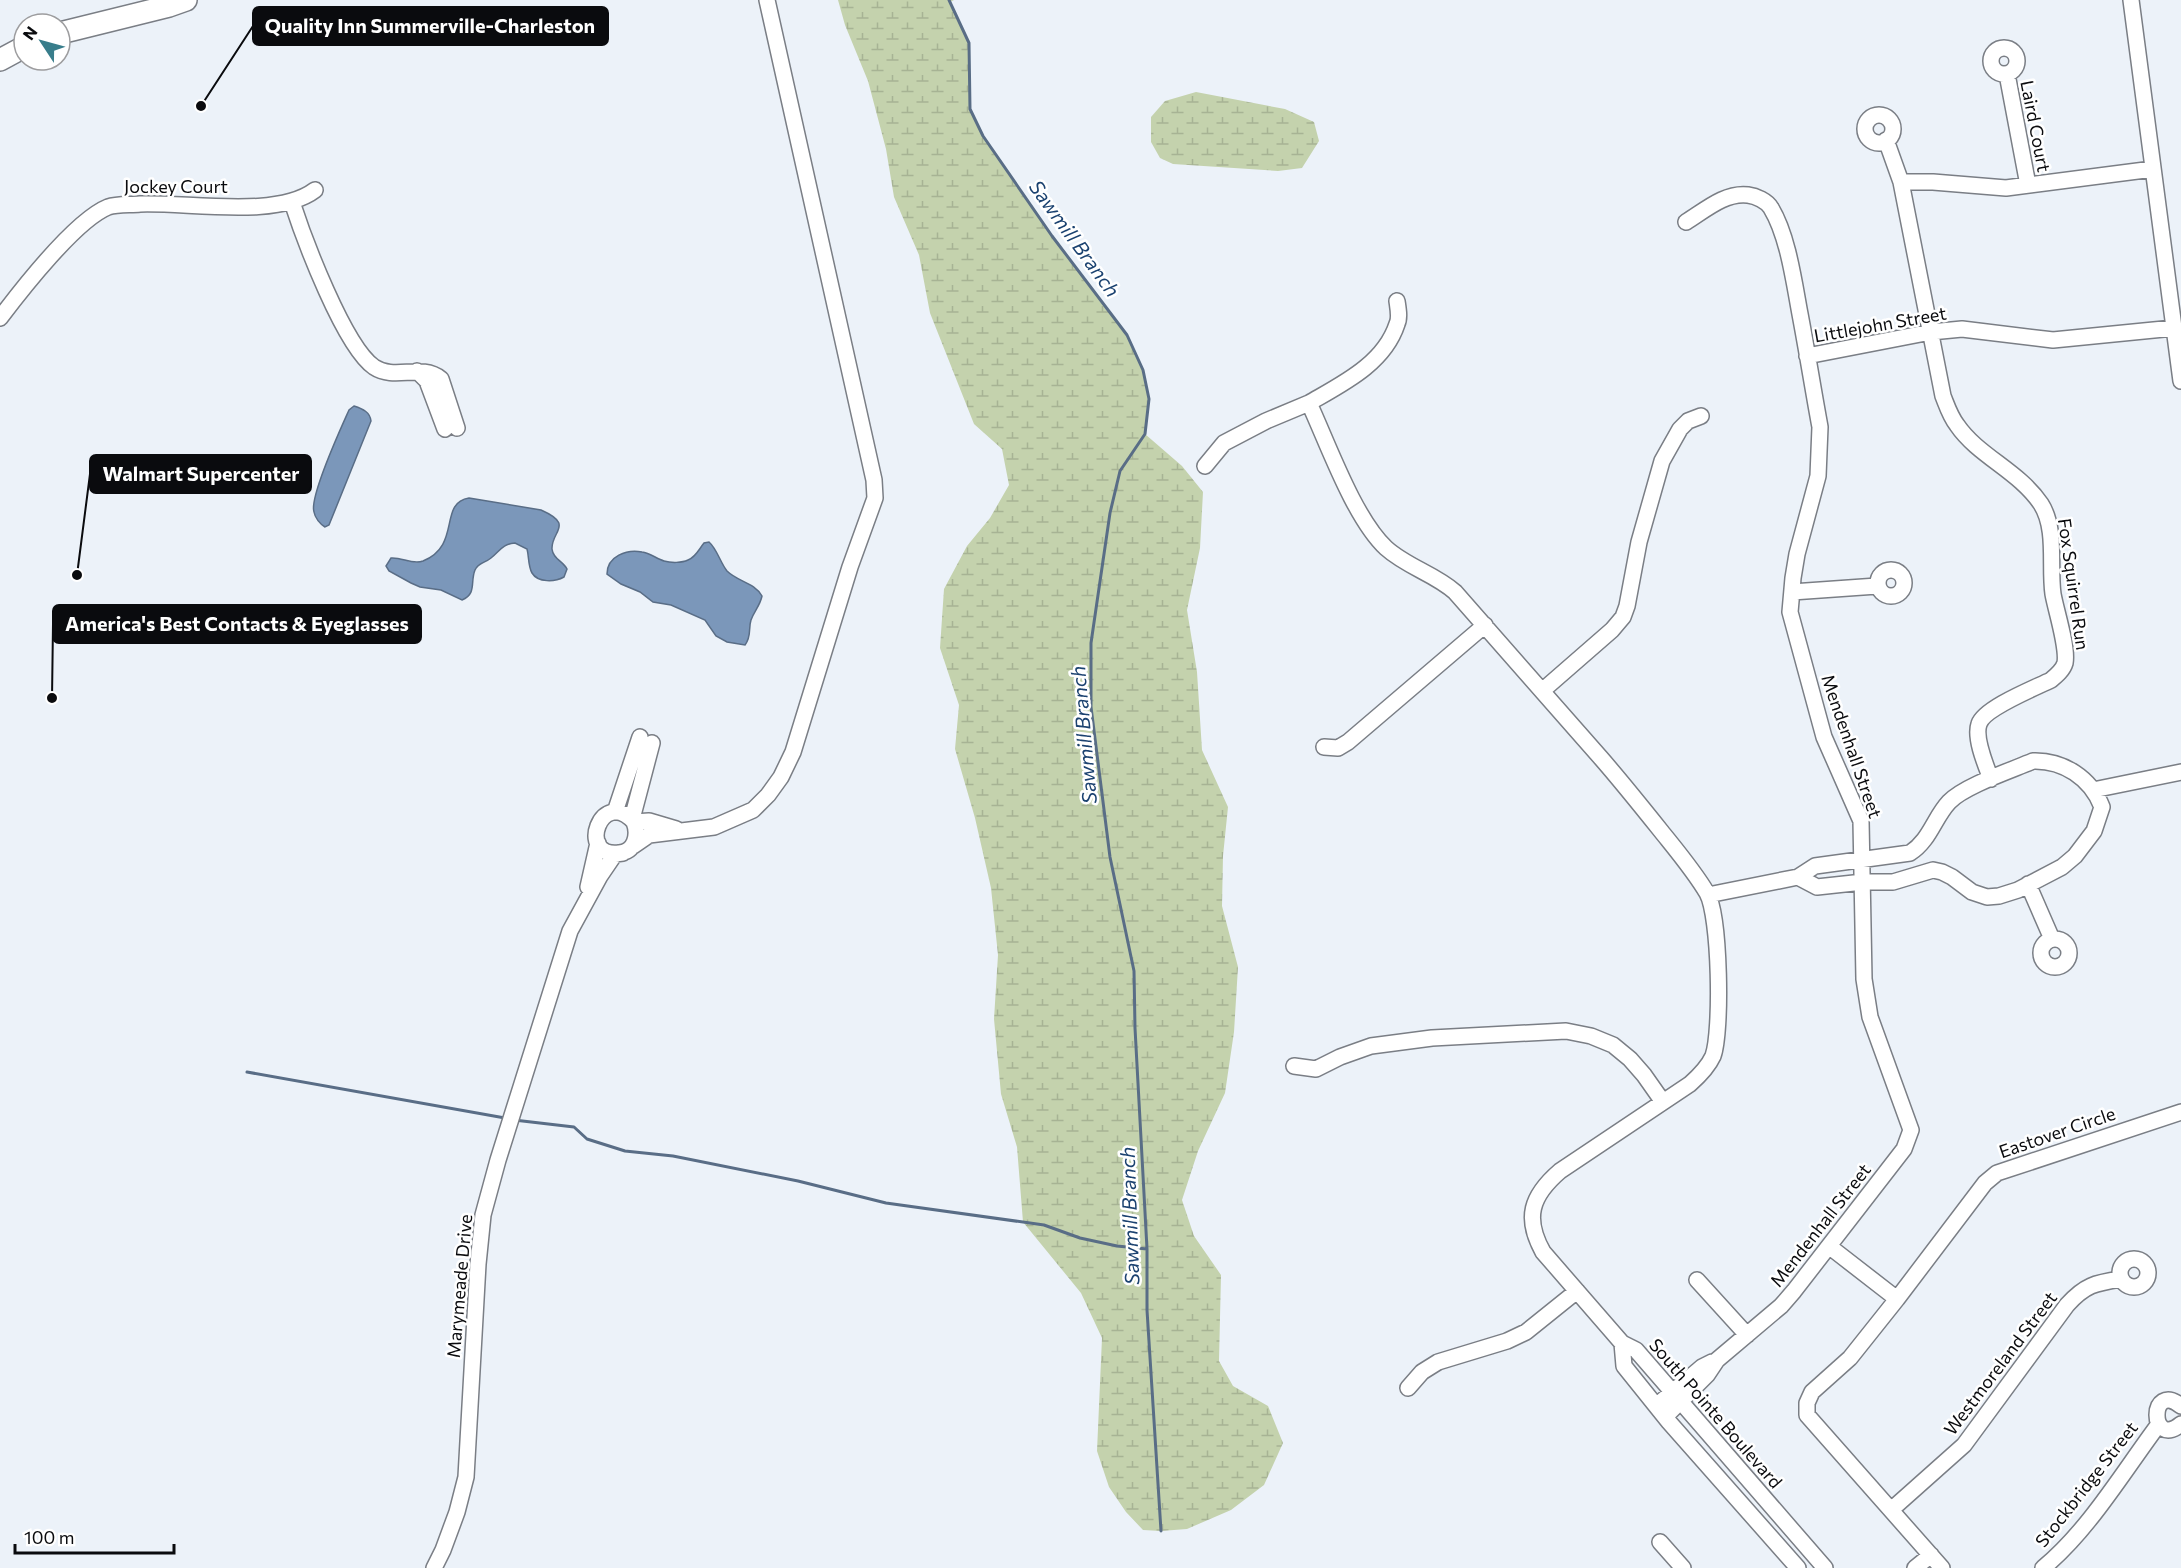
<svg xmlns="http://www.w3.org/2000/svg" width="2181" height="1568" font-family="Commissioner,sans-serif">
<defs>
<pattern id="wetland-marsh" width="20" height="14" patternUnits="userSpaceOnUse" patternTransform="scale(1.5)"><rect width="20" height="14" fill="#c4d2ad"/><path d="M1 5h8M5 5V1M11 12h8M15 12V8" fill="none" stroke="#a7b394"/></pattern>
</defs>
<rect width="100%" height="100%" fill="#ecf2f9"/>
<!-- wetland -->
<path fill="url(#wetland-marsh)" d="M838 0H954L950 2 969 43 970 109 983 136 1012 180 1052 236 1127 335 1143 370 1149 399 1145 434 1182 466 1203 492 1200 548 1187 610 1197 672 1202 750 1228 807 1223 856 1222 906 1238 967 1234 1032 1225 1093 1198 1151 1182 1200 1194 1236 1221 1275 1219 1361 1233 1386 1268 1406 1283 1443 1264 1485 1231 1510 1187 1529 1161 1531 1143 1530 1126 1512 1109 1487 1097 1451 1102 1338 1081 1293 1023 1222 1017 1147 1001 1094 994 1019 998 955 991 888 975 818 955 749 959 705 940 648 944 589 967 546 990 518 1009 485 1002 449 974 424 930 313 919 255 894 197 886 149 868 81 845 25Z
M1196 92 1285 109 1314 122 1319 141 1302 168 1278 171 1173 164 1160 158 1151 142V117L1165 101Z"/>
<!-- water -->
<path fill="#7b97ba" stroke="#596d86" stroke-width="1.5" d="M354 406C363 409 370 412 371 421L329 525 325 527C320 524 315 518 314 512 309 497 341 428 349 410Z
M469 498 541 510C575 525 551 531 552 549 553 559 563 561 567 569L564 577C555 582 538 583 532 573 528 566 529 556 527 549L515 543C502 544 500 551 491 558 485 563 478 563 475 570 470 582 477 594 462 600L441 590 420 587 411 583 389 571 386 566 391 558C402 557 412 565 423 561 462 545 438 503 469 498Z
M709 542C717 549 720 562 727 571 738 582 754 582 762 596 760 606 754 611 751 620 748 629 752 636 745 645L727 642 716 636 705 620 671 605 653 602 640 592 621 584 607 574C607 556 627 549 642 552 650 553 657 559 664 561 671 563 682 563 688 560 696 557 699 549 704 543Z"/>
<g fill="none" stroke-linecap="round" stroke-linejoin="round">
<!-- stream -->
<path stroke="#596d86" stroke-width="3" d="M949 0 969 43 970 109 983 136 1052 236 1127 335 1143 370 1149 399 1145 434 1120 471 1110 513 1091 643V707L1110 857 1134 971 1135 1028 1147 1249V1310L1161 1531
M247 1072 505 1118
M514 1120 574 1127 587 1139 625 1151 673 1156 798 1181 886 1203 1044 1225 1080 1238 1117 1246 1147 1249"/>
<!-- minor casing -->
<g stroke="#7a7e85" stroke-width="18">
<path id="minor" d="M2131 0 2181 381
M1991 61a13 13 0 1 1 26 0a13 13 0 1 1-26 0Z
M2007 74 2028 185
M1865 129a14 14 0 1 1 28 0a14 14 0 1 1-28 0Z
M1886 140 1901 182 1943 396C1947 406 1950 416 1957 425 1978 456 2019 471 2041 504 2057 529 2049 566 2053 594 2056 611 2068 647 2065 663 2063 670 2057 675 2051 680 2035 688 1984 708 1979 724 1974 738 1986 766 1991 779
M1901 182H1933L2006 188 2153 169
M292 202C304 239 344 346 374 367 395 381 421 363 441 379L457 428
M1397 301C1398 308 1400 318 1397 324 1384 364 1342 384 1309 403 1328 444 1354 518 1386 548 1407 567 1435 574 1455 592 1504 647 1552 702 1600 757 1621 781 1641 806 1661 831 1677 851 1694 871 1707 893 1720 916 1722 1031 1713 1056 1708 1067 1699 1076 1690 1084L1560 1171C1531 1196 1524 1218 1543 1252L1622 1343
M0 318C22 289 76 220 108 207 117 204 130 205 140 204 188 202 277 219 315 190
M1807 356 1931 332 1962 329 2053 340 2174 328
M417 371 427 381 445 429
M1205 466 1224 443 1266 421 1309 403
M1878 583a13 13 0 1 1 26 0a13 13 0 1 1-26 0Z
M1792 592 1877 586
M1542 691 1612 630 1623 617 1627 606 1639 542 1662 461 1680 429 1688 421 1701 416
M1324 747 1338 748 1348 742 1485 625
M2033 761C2063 760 2091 778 2102 807L2094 831 2075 856 2062 867 2018 890 1999 896 1987 897 1972 892 1952 877 1942 872 1933 870 1893 882H1863L1817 887 1798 877 1815 866 1910 853C1930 840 1934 818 1949 802 1964 786 2012 770 2033 761Z
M2093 790 2181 772
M615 812 640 737
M632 819 652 743
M634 822C639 835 635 852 619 853 576 858 601 786 634 822L649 821 676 829
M633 846 649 835 714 827 753 810 768 795 781 777 793 752 850 567 875 498 874 480 767 0
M2028 884 2052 939
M588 887 598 843
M1708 895 1798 877
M2041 953a14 14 0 1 1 28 0a14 14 0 1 1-28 0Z
M1294 1066 1316 1069 1340 1057 1371 1046 1432 1038 1566 1031 1591 1036 1613 1045 1630 1059 1644 1075 1663 1102
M1830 1247 1897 1299
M2120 1273a14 14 0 1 1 28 0a14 14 0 1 1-28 0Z
M1697 1280 1747 1335
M1408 1388 1422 1372 1438 1362 1507 1341 1526 1332 1577 1291
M1656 1406 1702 1367 1712 1362
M2181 1406C2149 1380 2149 1450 2181 1424
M1665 1417 1707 1375 1717 1360 1781 1306 1794 1291 1904 1149 1911 1130 1870 1017 1864 979 1861 821 1824 737 1790 612 1793 578 1797 554 1818 476 1820 427C1813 389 1807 351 1800 314 1794 282 1788 236 1771 208 1767 201 1756 196 1748 195 1725 192 1704 211 1686 222
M1891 1510 1964 1445 2067 1305C2085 1285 2095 1283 2121 1279
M1660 1542 1683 1568
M434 1568 443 1550 457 1512 466 1477 478 1264 483 1215 498 1160 570 931 600 876 615 854 623 853
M1798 1568 1669 1422 1624 1366 1622 1343 1636 1350 1825 1568
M1915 1568 1931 1555
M1942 1568 1807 1415V1403L1812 1392 1850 1358 1897 1299 1985 1183 1997 1173 2181 1112
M2043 1568C2089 1530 2123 1472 2159 1424"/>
</g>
<!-- highway casing -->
<g stroke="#7a7e85" stroke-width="24">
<path id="highway" d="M60 33 169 6 186 0
M0 60 24 47"/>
</g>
<!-- minor -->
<use href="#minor" stroke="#fff" stroke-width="15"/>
<!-- highway -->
<use href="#highway" stroke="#fff" stroke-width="21"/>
</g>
<g text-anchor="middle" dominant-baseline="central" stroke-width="5" stroke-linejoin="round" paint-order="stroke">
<!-- street labels -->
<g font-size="18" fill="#0a0b0e" stroke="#fff">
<text transform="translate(2036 126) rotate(79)">Laird Court</text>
<text x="176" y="186">Jockey Court</text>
<text transform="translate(1880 324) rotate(-10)">Littlejohn Street</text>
<text transform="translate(2074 584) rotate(82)">Fox Squirrel Run</text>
<text transform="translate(1852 746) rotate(71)">Mendenhall Street</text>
<text transform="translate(2057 1132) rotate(-19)">Eastover Circle</text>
<text transform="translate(1820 1225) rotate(-52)">Mendenhall Street</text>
<text transform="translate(459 1286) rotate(-85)">Marymeade Drive</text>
<text transform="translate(2000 1363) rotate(-53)">Westmoreland Street</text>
<text transform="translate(1716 1413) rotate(49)">South Pointe Boulevard</text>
<text transform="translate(2086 1484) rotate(-52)">Stockbridge Street</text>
</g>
<!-- water labels -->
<g font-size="20" font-style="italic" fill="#1b4270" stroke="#fff">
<text transform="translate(1075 238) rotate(54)">Sawmill Branch</text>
<text transform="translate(1083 735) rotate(-95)">Sawmill Branch</text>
<text transform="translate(1129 1216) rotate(-92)">Sawmill Branch</text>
</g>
</g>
<!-- callouts -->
<path fill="none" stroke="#0a0b0e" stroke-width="2" d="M201 106L253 26M77 575L90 474M52 698L53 624"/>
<g fill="#0a0b0e" stroke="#fff" stroke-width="2">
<circle cx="201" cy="106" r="6"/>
<circle cx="77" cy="575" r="6"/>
<circle cx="52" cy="698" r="6"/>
</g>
<g fill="#0a0b0e" stroke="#0a0b0e" stroke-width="2">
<rect x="253" y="7" width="355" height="38" rx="6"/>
<rect x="90" y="455" width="221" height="38" rx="6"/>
<rect x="53" y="605" width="368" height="38" rx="6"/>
</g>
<g font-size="20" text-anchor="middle" font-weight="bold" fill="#fff">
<text x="430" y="33">Quality Inn Summerville-Charleston</text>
<text x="201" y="481">Walmart Supercenter</text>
<text x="237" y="631">America's Best Contacts &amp; Eyeglasses</text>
</g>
<!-- north arrow -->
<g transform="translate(42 42) rotate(306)"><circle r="28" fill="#ffffff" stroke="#9d9d9f" stroke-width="1.5"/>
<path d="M0-4.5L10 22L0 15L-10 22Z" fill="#387d8b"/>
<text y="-9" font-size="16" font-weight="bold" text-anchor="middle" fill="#0a0b0e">N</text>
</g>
<!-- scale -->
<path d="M15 1544v9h159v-9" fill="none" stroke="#0a0b0e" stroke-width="3"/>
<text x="24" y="1544" font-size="18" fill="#0a0b0e" stroke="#ffffff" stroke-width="4.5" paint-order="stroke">100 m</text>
</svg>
